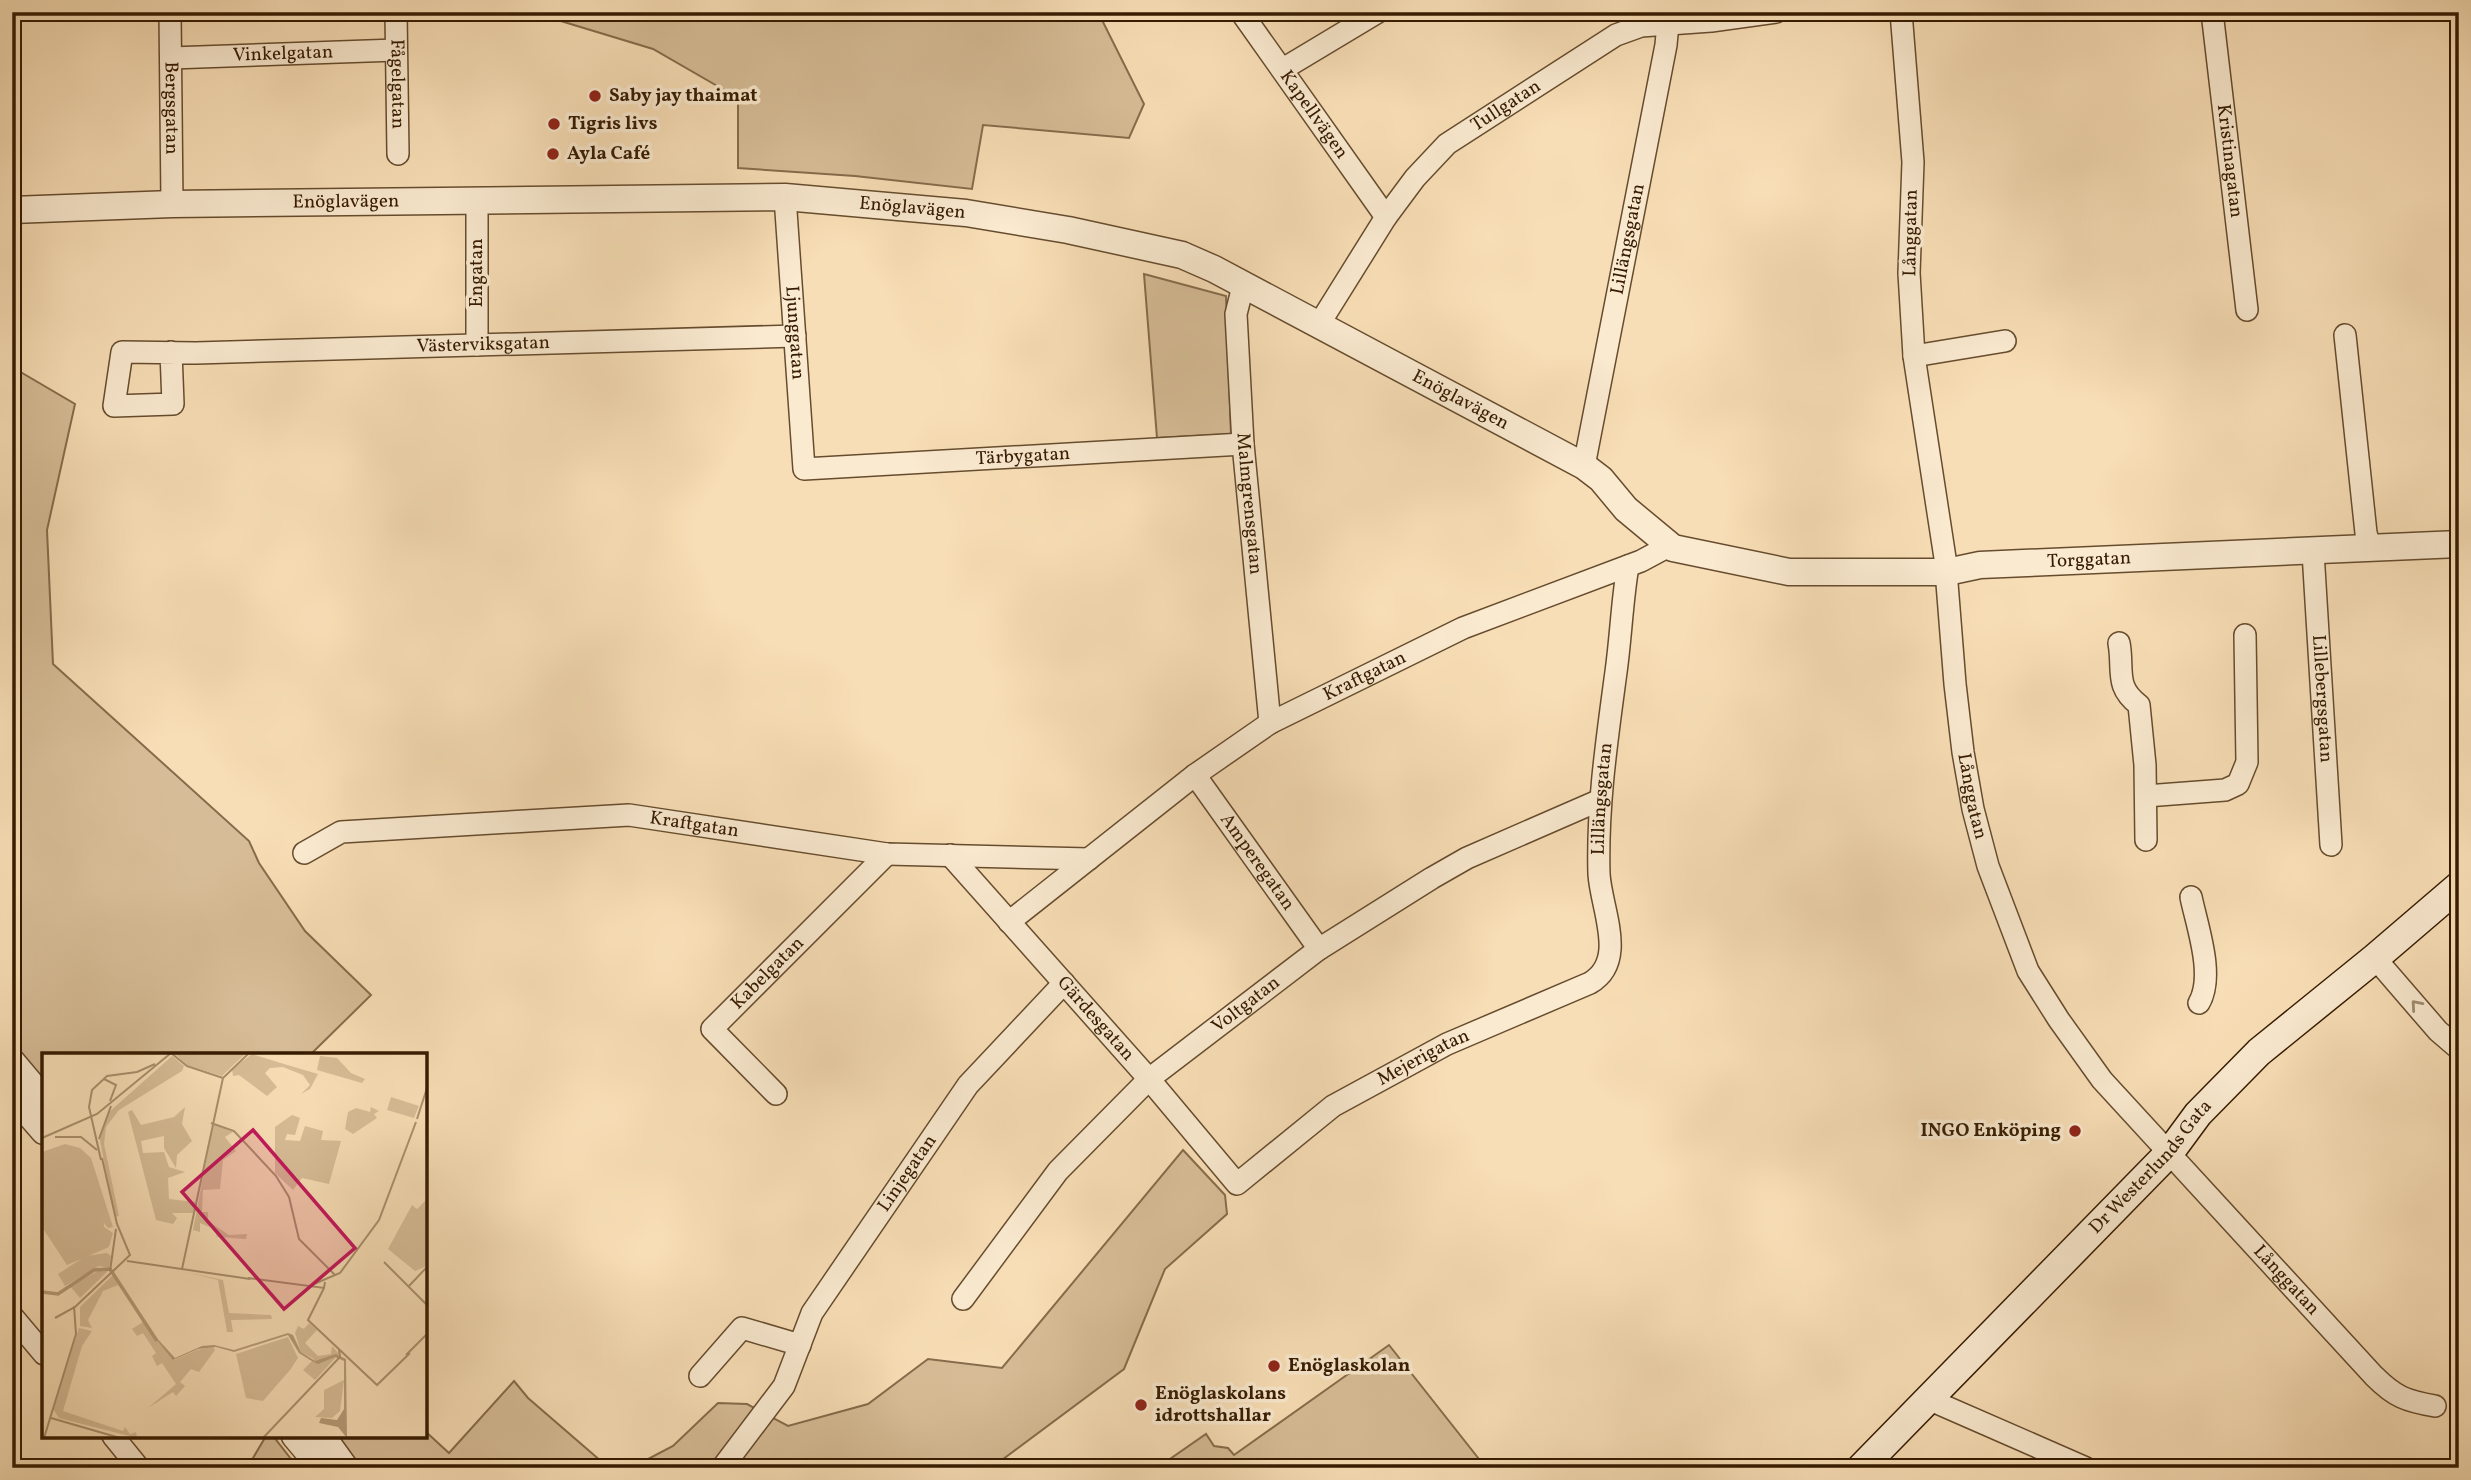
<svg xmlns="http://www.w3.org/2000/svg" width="2471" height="1480" font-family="Vollkorn,serif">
<rect width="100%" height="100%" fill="#f8deb6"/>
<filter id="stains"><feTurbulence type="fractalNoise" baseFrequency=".00286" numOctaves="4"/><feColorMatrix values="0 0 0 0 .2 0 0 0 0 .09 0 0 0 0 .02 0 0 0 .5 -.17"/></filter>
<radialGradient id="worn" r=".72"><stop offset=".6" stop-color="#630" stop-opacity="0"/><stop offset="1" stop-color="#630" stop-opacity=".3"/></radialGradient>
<!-- green -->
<path fill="#d7bd97" stroke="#866c4c" stroke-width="2" d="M531 12H1098L1144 104 1129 138 983 125 972 189 855 176 738 168V98L653 49Z
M1144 274 1226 296 1231 434 1157 438Z
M12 367 75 404 47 530 53 664 249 841 259 863 305 931 371 995 310 1055H44V1090L12 1052Z
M1183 1150 1225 1195 1227 1214 1165 1269 1124 1369 991 1468H631L673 1446 718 1403 747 1404 788 1426 868 1404 928 1359 1002 1368Z
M1389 1345 1486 1468H1157L1206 1434 1214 1446 1228 1448 1234 1455Z
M514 1381 528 1398 609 1468H355L329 1436H425V1431L449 1453Z
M266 1436H273L298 1468H247Z"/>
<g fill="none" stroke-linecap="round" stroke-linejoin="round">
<!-- minor casing -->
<g stroke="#664c2e" stroke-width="24">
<g id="minor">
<path id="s1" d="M170 12 172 204"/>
<path id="s2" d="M396 12 398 154"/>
<path id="s3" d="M1241 12 1386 217"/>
<path id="s4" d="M1901 12 1913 162 1909 273 1914 356 1945 558 1955 684 1963 752 1973 809 1988 866 2028 971 2059 1020 2102 1080 2374 1376C2395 1397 2406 1401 2435 1406"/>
<path id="s5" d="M2212 12 2247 310"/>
<path id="s6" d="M171 58 396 50"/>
<path d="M1283 69 1378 12"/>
<path id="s7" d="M785 197 804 469 1243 444"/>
<path id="s8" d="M1243 286 1236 314 1243 444 1270 723"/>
<path id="s9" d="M1318 326 1386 217 1415 178 1447 144 1616 35 1641 26 1711 21 1776 12"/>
<path d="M2345 335 2366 533 2370 547"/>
<path d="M477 345V201"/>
<path id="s10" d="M171 352 173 404 114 406 122 352 196 353 795 336"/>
<path d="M1914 356 2005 341"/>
<path id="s11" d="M1584 466 1666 45 1668 23 1666 12"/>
<path id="s12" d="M2313 552 2331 845"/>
<path d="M2119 643C2124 670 2114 686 2139 705L2145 765 2146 840"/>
<path id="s13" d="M1195 775 1319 949"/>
<path d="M2146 796 2225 790 2238 784 2247 762 2245 635"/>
<path id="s14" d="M304 853 341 832 629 815 887 854 1089 859"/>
<path id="s15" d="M950 855 1149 1079 1237 1184 1333 1106 1447 1044 1590 983C1628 961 1601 909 1599 874 1597 806 1607 739 1616 672 1621 636 1622 601 1628 566"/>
<path d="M2191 897C2197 926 2215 976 2199 1003"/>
<path id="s16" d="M1009 922 1195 775 1270 723 1463 628 1641 561 1669 546"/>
<path d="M2375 958 2438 1031 2459 1049"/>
<path id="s17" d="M776 1094 712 1029 887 854"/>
<path id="s18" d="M963 1299 1058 1171 1149 1079 1319 949 1432 878 1467 858 1600 800"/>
<path d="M12 1316 44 1354"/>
<path d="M700 1376 742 1328 800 1345"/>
<path d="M1928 1399 2086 1468"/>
<path d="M113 1436 139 1468"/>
<path id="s19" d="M722 1468 784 1386 812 1313 968 1085 1064 983"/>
</g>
</g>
<!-- tertiary casing -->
<g stroke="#664c2e" stroke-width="29">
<g id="tertiary">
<path id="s20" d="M12 210 172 204 785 197 966 213 1068 230 1182 255 1214 269 1584 466 1601 479 1626 509 1673 548 1789 572H1947L1980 565 2459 544"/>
<path d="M12 1062 44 1100"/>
<path d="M12 1094 44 1131"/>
<path d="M295 1436 322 1468"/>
<path d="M322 1436 345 1468"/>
</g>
</g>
<!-- secondary casing -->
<g stroke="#361b01" stroke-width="31">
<g id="secondary">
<path id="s21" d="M1861 1468 2170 1152 2198 1114 2259 1052 2375 958 2459 886"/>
</g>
</g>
<!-- minor -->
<use href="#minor" stroke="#faead0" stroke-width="21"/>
<!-- tertiary -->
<use href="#tertiary" stroke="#faead0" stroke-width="26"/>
<!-- secondary -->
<use href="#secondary" stroke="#faead0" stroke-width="28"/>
</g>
<!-- one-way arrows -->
<defs><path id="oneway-chevron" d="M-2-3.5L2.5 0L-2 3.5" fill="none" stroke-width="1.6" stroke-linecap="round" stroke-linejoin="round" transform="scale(1.75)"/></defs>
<use stroke="#a28d73" href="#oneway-chevron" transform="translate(2416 1005) rotate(-131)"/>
<!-- markers -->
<g fill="#8f2418" stroke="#faead0" stroke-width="2.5">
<circle cx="595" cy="96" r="7"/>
<circle cx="554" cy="124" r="7"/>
<circle cx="553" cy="154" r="7"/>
<circle cx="2075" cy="1131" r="7"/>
<circle cx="1274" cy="1366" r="7"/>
<circle cx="1141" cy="1405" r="7"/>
</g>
<g text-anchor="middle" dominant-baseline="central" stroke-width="7" stroke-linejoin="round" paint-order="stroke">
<!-- street labels -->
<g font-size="19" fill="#361b01" stroke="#faead0">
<text stroke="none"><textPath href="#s6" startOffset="112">Vinkelgatan</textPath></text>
<text stroke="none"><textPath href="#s2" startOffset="72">Fågelgatan</textPath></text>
<text stroke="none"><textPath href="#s9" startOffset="294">Tullgatan</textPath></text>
<text stroke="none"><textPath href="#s1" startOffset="96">Bergsgatan</textPath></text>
<text stroke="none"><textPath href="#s3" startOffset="126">Kapellvägen</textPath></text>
<text stroke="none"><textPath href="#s5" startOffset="150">Kristinagatan</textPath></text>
<text stroke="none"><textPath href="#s20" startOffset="334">Enöglavägen</textPath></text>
<text stroke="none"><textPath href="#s20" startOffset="901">Enöglavägen</textPath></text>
<text transform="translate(1911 233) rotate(-89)">Långgatan</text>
<text stroke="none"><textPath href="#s11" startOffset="231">Lillängsgatan</textPath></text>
<text transform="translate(477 273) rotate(-90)">Engatan</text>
<text stroke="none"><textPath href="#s7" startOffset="136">Ljunggatan</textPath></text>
<text stroke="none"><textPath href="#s10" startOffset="527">Västerviksgatan</textPath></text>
<text stroke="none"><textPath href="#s20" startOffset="1489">Enöglavägen</textPath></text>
<text stroke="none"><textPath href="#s7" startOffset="492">Tärbygatan</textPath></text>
<text stroke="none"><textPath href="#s8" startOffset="219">Malmgrensgatan</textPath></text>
<text stroke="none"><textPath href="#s20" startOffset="2170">Torggatan</textPath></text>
<text stroke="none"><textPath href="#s16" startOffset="434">Kraftgatan</textPath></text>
<text stroke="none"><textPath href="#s12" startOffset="147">Lillebergsgatan</textPath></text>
<text stroke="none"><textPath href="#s4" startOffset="789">Långgatan</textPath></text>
<text stroke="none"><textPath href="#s15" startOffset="1038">Lillängsgatan</textPath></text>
<text stroke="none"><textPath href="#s14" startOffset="397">Kraftgatan</textPath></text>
<text stroke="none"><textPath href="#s13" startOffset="107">Amperegatan</textPath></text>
<text stroke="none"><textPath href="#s17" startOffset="170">Kabelgatan</textPath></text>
<text stroke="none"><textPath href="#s18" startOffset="411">Voltgatan</textPath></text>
<text stroke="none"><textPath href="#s15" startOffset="219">Gärdesgatan</textPath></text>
<text stroke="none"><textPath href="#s15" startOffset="663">Mejerigatan</textPath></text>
<text stroke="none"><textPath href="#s21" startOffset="418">Dr Westerlunds Gata</textPath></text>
<text stroke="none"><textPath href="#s19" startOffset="350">Linjegatan</textPath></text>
<text stroke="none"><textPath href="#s4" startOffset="1377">Långgatan</textPath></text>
</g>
<!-- poi labels -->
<g font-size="19" font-weight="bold" fill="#361b01" stroke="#faead0" text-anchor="start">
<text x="609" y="96">Saby jay thaimat</text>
<text x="568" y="124">Tigris livs</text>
<text x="567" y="154">Ayla Café</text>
<text x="2061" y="1131" text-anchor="end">INGO Enköping</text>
<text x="1288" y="1366">Enöglaskolan</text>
<text x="1155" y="1394">Enöglaskolans<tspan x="1155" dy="22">idrottshallar</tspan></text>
</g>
</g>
<!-- overview -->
<g transform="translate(42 1053)">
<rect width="385" height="385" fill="#f8deb6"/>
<path d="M132 0H201L203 1 180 23 145 12ZM210 1 242 11 276 21 268 36 259 41 268 32 261 22 241 14 228 15 223 20 235 34 225 43 197 22 191 23 190 16ZM130 3 142 13 140 18 77 57 64 74 62 91 77 163 73 164 58 87 66 60ZM278 3 295 5 309 20 323 26 320 30 275 17ZM349 44 377 53 372 65 345 57ZM143 54 140 71 150 88 135 102 134 115 122 95V83L99 88 101 100 122 99 127 114 143 119 126 125 127 146 153 149 152 160H130L135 165 131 171 114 167 86 59 90 57 99 72 132 64ZM329 54 337 58 332 61 335 65 311 81 303 76 306 59 314 55 328 59ZM250 62 258 65 253 82 245 81 243 87 258 88 263 73 281 78 279 87 299 88 287 131 260 125 251 137 233 120V74ZM171 71 191 79 183 84 194 98 181 107 178 136 161 137 160 159H166V168L187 182 205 181 204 186 175 184 172 176 158 170V179L151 177ZM23 91 38 95 49 105 71 174 66 175 62 170V174L71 180 67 194 25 212 0 174V99ZM385 146V213L373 218 346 196 370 152 375 156ZM65 200 69 203 67 215 57 213 23 233 16 221 44 203ZM67 217 38 245 28 233 56 218ZM143 219 181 227 187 260 229 262 230 266 189 267 191 279H185L176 227ZM72 221 76 232 61 238 46 267 50 275 38 273V254ZM101 269 132 307 155 297 171 294 173 297 157 319 149 316 138 329 143 333 134 343 131 339 106 355 134 331 120 310 115 313 110 303 114 300 101 280 95 283 90 276ZM267 270 275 277 263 290 276 303 289 301 290 293 297 301 273 327 261 317 272 306 259 299 253 280 256 273 262 276ZM37 275 50 278 40 293 21 358 81 378 83 374 88 381 94 379 95 385 17 365 11 356ZM246 284 256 305 248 317 221 348 204 345 194 301ZM302 327 298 358 290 365 273 364 282 356V337Z" fill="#d7bd97"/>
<path d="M101 270 133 305 160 293 172 292 192 297 246 280 251 282 259 299 273 308 294 301 304 306 305 385 296 374 277 370 279 365 295 367 302 356V308L293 304 276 311 268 307 257 300 246 282 192 299 174 294 156 296 131 307Z" fill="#b69c78"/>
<path fill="none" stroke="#b69c78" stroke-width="3.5" d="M0 239 16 241 52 217 68 216 115 288"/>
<path fill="none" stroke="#aa906e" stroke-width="2" d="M129 0 145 13 181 25M276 0H313M62 26 74 32 68 48M180 26 207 0M375 66 385 35M169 70 192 78 234 123 247 144 257 186 293 222M13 84H39L55 97M0 85 55 61 129 0M57 86 69 53M59 107 47 54 50 37 65 23 95 19 113 11M85 208 208 226M342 209 385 252M140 216 181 25M68 218 74 176M206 225 282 235 283 229M272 231 298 220 337 167 374 69M366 234 385 214M282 235 266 267 335 332 368 300M13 265 33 254 88 202 75 171 60 105M364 302 385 281M9 365 78 385M2 385 34 281 32 253M221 385 298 304 297 297"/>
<path fill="#c2185b" fill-opacity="0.15" stroke="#c2185b" stroke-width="3.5" d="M211 77 313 195 242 256 140 139Z"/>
<rect width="385" height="385" fill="none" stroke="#361b01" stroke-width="3.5"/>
</g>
<!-- margin -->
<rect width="2471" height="1480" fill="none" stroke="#f8deb6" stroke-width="42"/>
<rect x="14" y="14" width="2443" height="1452" fill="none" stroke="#361b01" stroke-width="3.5"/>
<rect x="21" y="21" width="2429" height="1438" fill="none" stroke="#361b01" stroke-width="2"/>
<rect width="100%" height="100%" filter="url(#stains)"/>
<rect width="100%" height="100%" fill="url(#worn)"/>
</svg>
